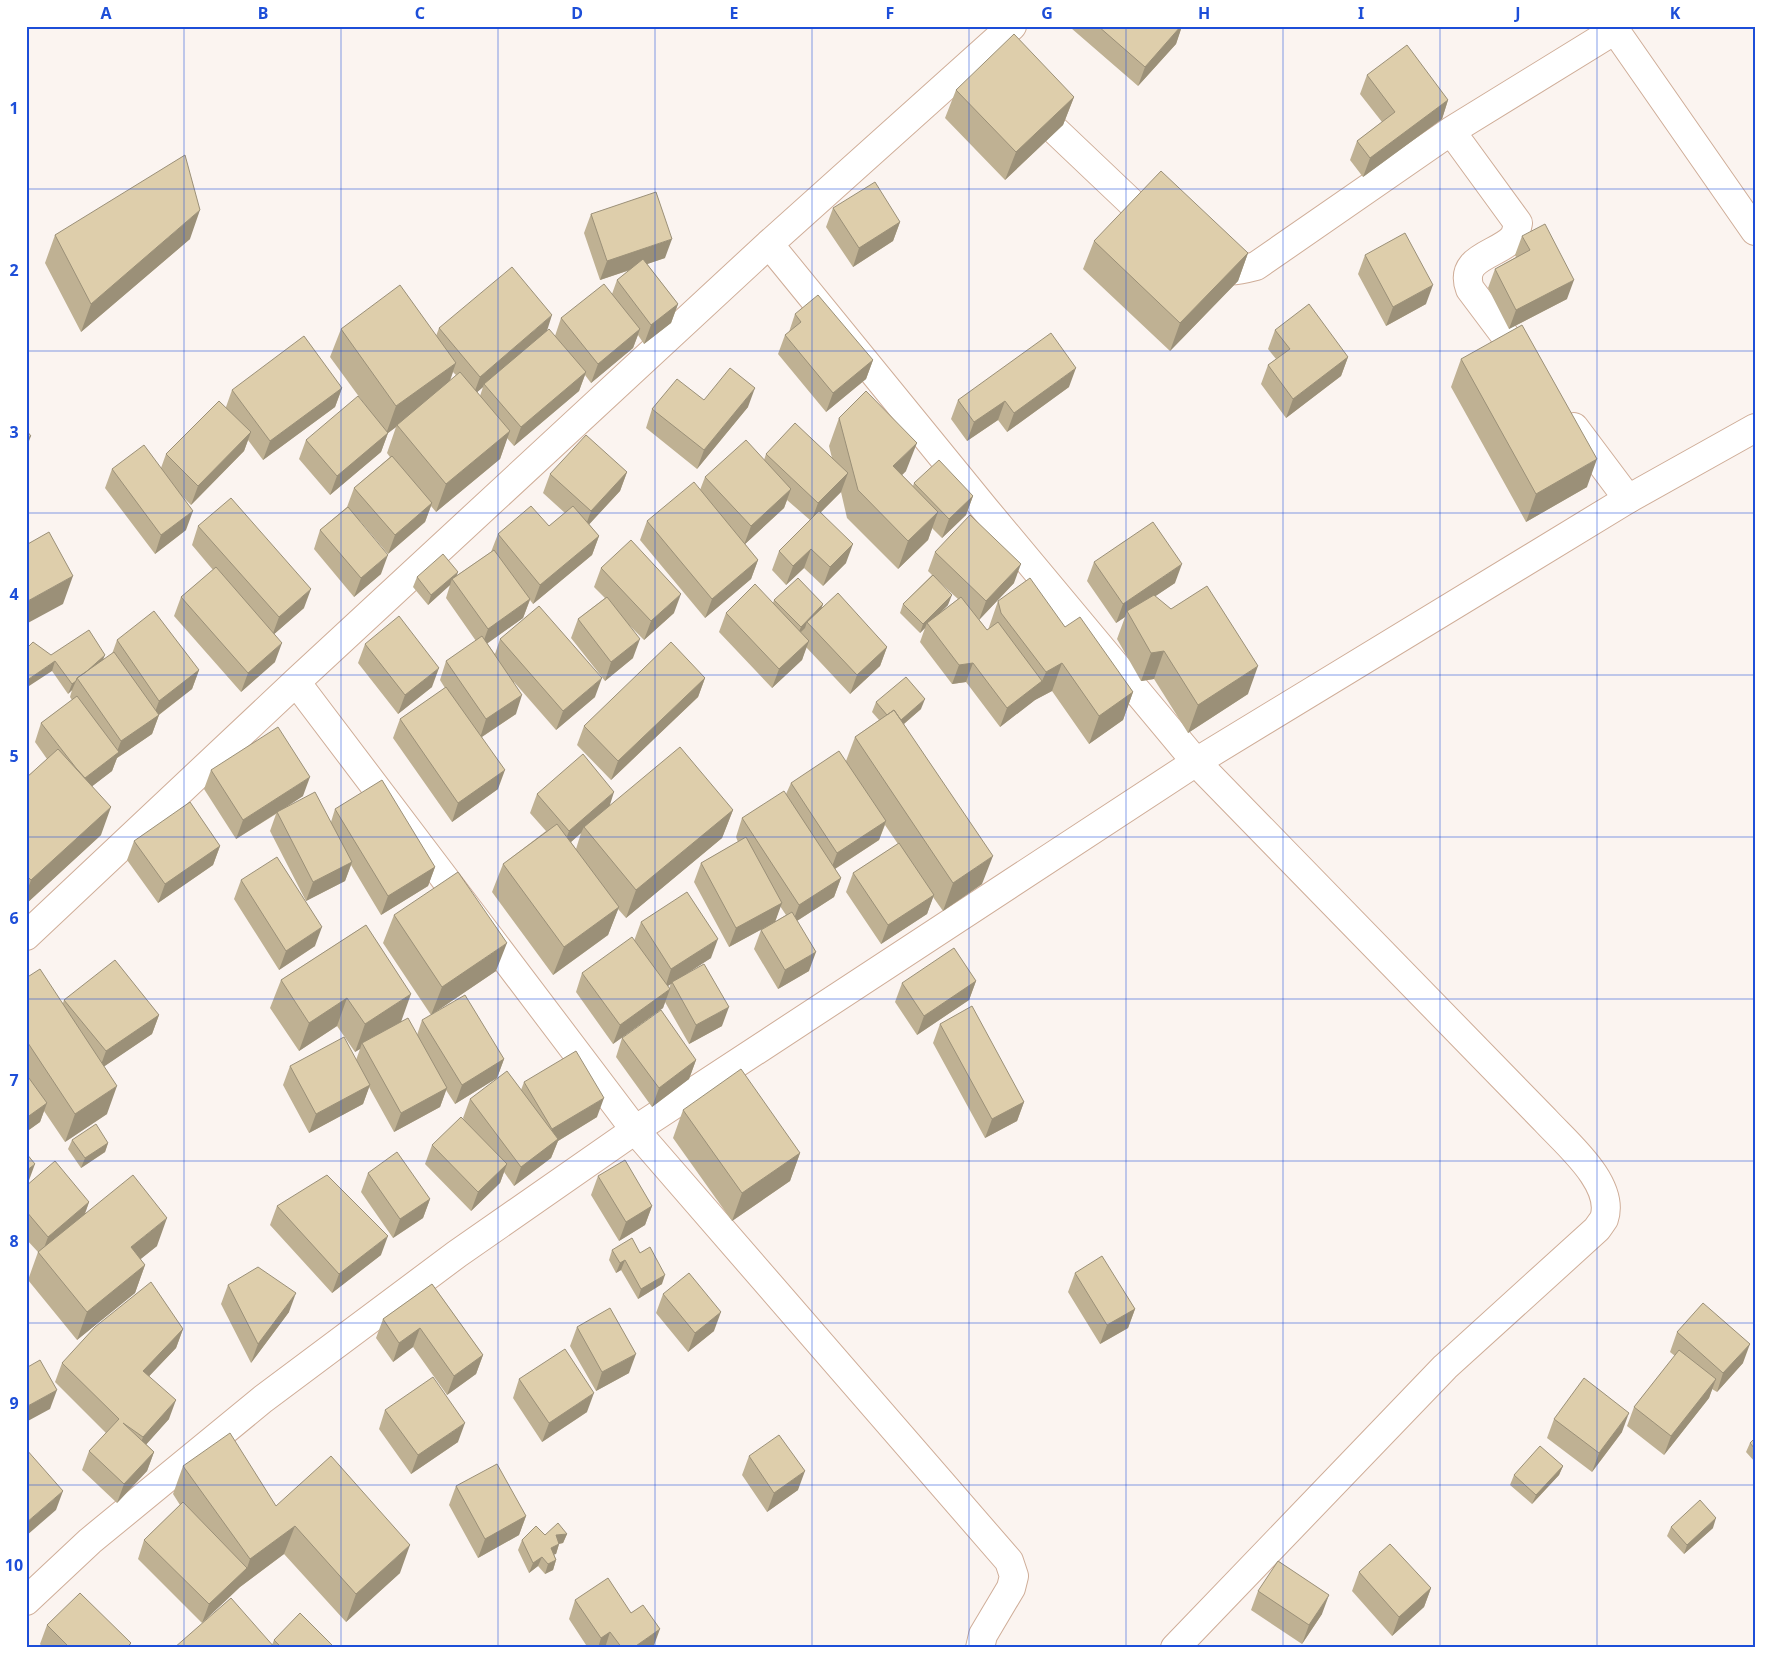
<svg xmlns="http://www.w3.org/2000/svg" width="1781" height="1674" font-family="'Noto Sans',sans-serif">
<rect width="100%" height="100%" fill="#fbf4f0"/>
<g fill="none" stroke-linecap="round" stroke-linejoin="round">
<!-- minor casing -->
<g stroke="#cfad98" stroke-width="30">
<path id="minor" d="M978 57 1158 228
M1451 131 1518 223C1517 228 1516 234 1513 238 1498 255 1458 257 1470 289L1527 365
M769 244 1012 26
M1205 264C1224 274 1237 271 1256 266L1451 131 1615 30 1755 231
M1574 427 1628 499
M296 682 635 1130 1009 1561 1014 1576 1011 1588 983 1635 980 1648
M26 936 296 682 769 244 985 509 1196 762 1545 1120C1566 1143 1616 1184 1604 1219 1602 1222 1599 1226 1597 1229L1445 1367 1175 1648"/>
</g>
<!-- tertiary casing -->
<g stroke="#cfad98" stroke-width="30">
<path id="tertiary" d="M26 1601 90 1541 263 1399 457 1254 635 1130 1196 762 1628 499 1755 428"/>
</g>
<!-- minor -->
<use href="#minor" stroke="#fff" stroke-width="28"/>
<!-- tertiary -->
<use href="#tertiary" stroke="#fff" stroke-width="28"/>
</g>
<!-- wall -->
<path fill="#bfb193" fill-rule="evenodd" d="M1072 26H1182L1176 44 1138 86 1071 28Z
M1367 75 1448 100 1442 119 1363 177 1350 160 1357 141 1382 122 1360 94Z
M956 90 1074 97 1063 125 1005 180 945 118Z
M833 208 900 222 893 241 853 267 826 227Z
M591 214 665 258 647 264 678 304 671 323 644 344 638 335 633 348 591 383 585 375 579 391 514 446 507 438 500 459 436 512 431 506 425 522 388 554 360 521 381 574 354 597 314 549 320 530 347 507 354 488 390 457 387 453 396 427 388 433 381 452 330 495 299 459 306 440 368 409 330 357 341 329 436 336 439 328 546 332 555 336 561 318 612 294 617 280 630 270 600 280 584 233ZM453 372 456 375 450 381ZM483 387 480 396 477 392Z
M55 235 190 239 81 332 45 263Z
M1522 236 1567 299 1509 329 1488 288 1495 269 1516 257 1515 255Z
M1094 241 1248 253 1238 281 1170 351 1083 269Z
M1365 255 1426 304 1386 326 1358 274Z
M795 314 873 360 866 379 826 412 778 354 785 335 789 332Z
M1275 330 1348 357 1341 376 1286 418 1261 384 1268 365 1276 359 1268 349Z
M1461 359 1587 487 1526 522 1451 387Z
M1069 387 1007 432 998 420 967 441 951 419 958 400Z
M342 388 335 407 263 460 248 440 244 451 191 505 181 495 186 530 155 554 105 488 112 469 161 468 166 454 226 407 232 390Z
M748 407 697 469 646 428 652 409Z
M839 418 906 471 902 475 913 486 914 483 973 496 966 515 942 538 932 528 928 540 898 569 847 518 841 492 821 512 846 563 823 586 804 568 786 585 772 570 779 551 810 520 787 500 784 508 745 544 758 560 751 579 705 618 640 540 647 521 700 490 705 477 764 460 766 454 832 458 829 446Z
M627 472 620 491 589 524 599 536 592 555 533 604 530 600 523 618 487 643 495 654 500 639 595 697 556 730 514 682 516 714 482 737 498 789 452 822 393 738 400 719 445 688 440 680 446 661 476 641 446 598 450 585 428 605 413 587 417 577 456 576 491 552 498 534 549 526 565 513 543 493 550 474Z
M198 526 304 608 274 634 275 662 241 692 174 616 181 597 213 570 192 545Z
M935 552 1014 583 979 620 977 617 987 630H988L998 601 1065 627 1133 692 1123 720 1089 744 1052 691 1035 700 1000 727 966 682 952 684 920 642 925 628 920 633 900 613 903 604 932 575 928 571ZM935 578 958 599 940 613 948 605Z
M1094 562 1175 583 1155 596 1248 694 1188 733 1154 679 1141 681 1117 639 1125 617 1116 623 1087 581Z
M601 568 674 613 644 640 625 621 633 658 605 681 571 638 578 619 605 598 594 587Z
M774 600 823 604 821 608 887 647 880 666 850 694 806 647 802 660 772 688 719 632 726 613 773 603Z
M117 640 199 670 192 689 159 715 152 734 117 758 112 771 92 786 101 835 26 904V778L47 759 35 742 41 723 72 700 70 697 72 690 68 694 52 671 51 655 103 660 112 654Z
M365 644 432 687 398 714 358 663Z
M705 678 698 697 611 780 577 745 584 726Z
M876 702 921 709 904 724 982 884 943 911 933 897 927 914 881 944 846 892 853 873 898 844 885 825 879 840 835 869 841 878 834 897 797 921 809 971 778 989 754 949 761 930 786 915 780 906 775 922 729 947 694 882 701 863 738 842 736 837 742 818 786 794 791 783 846 761 855 737 879 720 872 712Z
M211 770 303 796 285 808 331 822 335 809 435 867 428 886 381 915 351 865 345 881 306 901 270 831 276 814 236 839 204 789Z
M537 794 610 805 733 810 722 838 626 918 618 909 608 935 553 975 492 892 503 864 546 831 530 813ZM581 833 576 849 571 842Z
M134 841 220 846 213 865 158 903 127 860Z
M241 880 315 946 279 970 234 899Z
M394 915 496 971 431 1015 383 943Z
M641 922 711 958 685 974 722 1026 689 1044 665 1002 663 1008 613 1044 576 992 582 973 634 941ZM671 983 669 989 667 986Z
M366 925 401 1022 417 1035 422 1020 504 1059 497 1078 455 1104 446 1090 440 1107 394 1132 369 1087 363 1104 309 1133 283 1085 290 1066 356 1060 360 1049 355 1052 337 1026 299 1051 270 1008 281 980Z
M26 978 63 1003 64 1000 159 1015 152 1034 104 1066 107 1114 65 1142 44 1111 40 1122 26 1132Z
M976 981 969 1000 917 1035 895 1002 902 983Z
M940 1024 1024 1102 1017 1121 985 1138 933 1043Z
M622 1038 696 1060 689 1079 652 1107 616 1057Z
M524 1082 597 1117 558 1141 551 1158 514 1186 504 1172 500 1183 471 1211 425 1164 432 1145 465 1121 463 1118 470 1099 521 1090Z
M683 1110 800 1153 790 1181 732 1221 673 1138Z
M72 1140 108 1143 105 1152 81 1168 68 1149Z
M368 1173 430 1199 423 1218 393 1238 361 1192Z
M598 1176 652 1206 645 1225 619 1241 591 1195Z
M26 1186 89 1202 85 1214 157 1246 140 1259 145 1265 135 1293 77 1340 28 1280 38 1252 26 1239Z
M277 1206 381 1255 332 1293 270 1225Z
M612 1250 640 1253 662 1284 638 1299 621 1270 616 1273 609 1260Z
M1075 1273 1135 1309 1128 1328 1100 1344 1068 1292Z
M432 1284 483 1355 476 1374 447 1395 413 1347 393 1362 376 1338 383 1319Z
M228 1285 289 1312 251 1363 221 1304Z
M663 1294 714 1331 688 1352 656 1313Z
M577 1327 629 1373 596 1391 570 1346Z
M183 1329 176 1348 149 1376 169 1419 146 1444 154 1452 147 1471 117 1503 82 1470 89 1451 106 1433 55 1382 62 1363Z
M1677 1332 1743 1363 1717 1392 1712 1389 1709 1398 1664 1455 1627 1426 1634 1407 1675 1356 1670 1352Z
M519 1379 587 1412 542 1442 513 1398Z
M385 1410 458 1442 411 1474 379 1429Z
M1554 1419 1622 1432 1592 1472 1547 1438Z
M1755 1438V1462L1746 1452 1750 1443Z
M749 1456 798 1490 767 1512 742 1475Z
M183 1466 276 1506 400 1573 346 1622 284 1554 240 1587 202 1623 138 1559 144 1540 180 1505 173 1494Z
M1563 1466 1559 1475 1532 1504 1510 1485 1514 1475Z
M456 1486 526 1516 519 1535 478 1558 449 1505Z
M1671 1527 1713 1528 1684 1554 1667 1536Z
M567 1534 563 1543 559 1544 556 1554H554L556 1560 553 1570 545 1574 538 1566 529 1573 518 1550 522 1540 545 1535Z
M1359 1572 1431 1588 1424 1607 1392 1636 1352 1591Z
M1258 1591 1322 1614 1302 1644 1251 1610Z
M575 1600 653 1648H588L569 1619Z
M47 1625 131 1643 129 1648H43L40 1644Z
M274 1640 335 1648H174L272 1645Z"/>
<!-- shaded-wall -->
<path fill="#9b9078" d="M1181 26H1182L1176 44 1138 86 1145 67Z
M1074 97 1063 125 1005 180 1016 152Z
M1448 100 1442 119 1363 177 1370 158Z
M200 210 190 239 81 332 91 304Z
M900 222 893 241 853 267 859 248Z
M672 239 665 258 600 280 607 261Z
M1248 253 1238 281 1170 351 1180 323Z
M1574 280 1567 299 1509 329 1516 310Z
M1433 285 1426 304 1386 326 1393 307Z
M678 304 671 323 644 344 651 325Z
M552 315 546 334 484 384 483 387 473 396 480 377Z
M640 329 633 348 591 383 598 364Z
M1348 357 1341 376 1286 418 1293 399Z
M873 360 866 379 826 412 833 393Z
M456 363 446 391 397 425 396 427 388 433 381 452 330 495 337 476 386 434 396 406Z
M1076 368 1069 387 1007 432 1014 413Z
M586 372 579 391 514 446 521 427Z
M342 388 335 407 263 460 270 441Z
M755 388 748 407 697 469 704 450Z
M1005 401 998 420 967 441 974 422Z
M510 431 500 459 436 512 446 484Z
M251 432 244 451 191 505 198 486Z
M31 436 27 446 26 447V439Z
M917 443 906 471 883 494 893 466Z
M1597 459 1587 487 1526 522 1536 494Z
M627 472 620 491 584 530 591 511Z
M848 473 841 492 811 522 818 503Z
M791 489 784 508 744 545 751 526Z
M973 496 966 515 942 538 949 519Z
M432 503 425 522 388 554 395 535Z
M193 511 186 530 155 554 161 535Z
M938 512 928 540 898 569 908 541Z
M599 536 592 555 533 604 540 585Z
M853 544 846 563 823 586 830 567Z
M811 549 804 568 786 585 793 566Z
M388 555 381 574 354 597 361 578Z
M758 560 751 579 705 618 712 599Z
M1021 564 1014 583 979 620 986 601Z
M1182 564 1175 583 1129 614 1127 611 1125 617 1116 623 1123 604Z
M458 572 455 581 452 579 450 585 428 605 431 595Z
M73 576 63 604 26 624V602Z
M311 589 304 608 272 636 279 617Z
M681 594 674 613 644 640 651 621Z
M952 595 948 605 928 625 927 623 925 628 920 633 923 624Z
M530 599 523 618 481 648 488 629Z
M823 604 820 613 807 622 805 628 797 636 801 627Z
M640 639 633 658 605 681 611 662Z
M809 641 802 660 772 688 779 669Z
M282 643 275 662 241 692 248 673Z
M887 647 880 666 850 694 857 675Z
M1164 651 1154 679 1141 681 1151 653Z
M105 655 101 665 77 679Z
M55 661 52 671 26 688V681Z
M973 663 966 682 952 684 959 665Z
M1062 663 1052 691 1035 700 1000 727 1007 708 1042 681 1046 672Z
M1258 666 1248 694 1188 733 1198 705Z
M439 668 432 687 398 714 405 695Z
M199 670 192 689 152 720 159 701Z
M602 678 595 697 556 730 563 711Z
M705 678 698 697 611 780 618 761Z
M76 681 72 690 68 694 72 684Z
M1133 692 1123 720 1089 744 1099 716Z
M522 695 516 714 480 738 486 719Z
M925 699 921 709 891 735 895 725Z
M159 715 152 734 117 758 112 771 77 798 84 779 116 754 121 741Z
M505 770 498 789 452 822 458 803Z
M310 777 303 796 236 839 243 820Z
M614 792 608 811 584 827 581 833 562 850 569 831Z
M111 807 101 835 26 904V894L31 880Z
M733 810 722 838 626 918 636 890Z
M886 821 879 840 830 872 837 853Z
M220 846 213 865 158 903 165 884Z
M993 856 982 884 943 911 953 883Z
M352 862 345 881 306 901 313 882Z
M435 867 428 886 381 915 388 896Z
M841 878 834 897 792 924 799 905Z
M934 895 927 914 881 944 888 925Z
M782 903 775 922 729 947 736 928Z
M619 907 608 935 553 975 564 947Z
M322 927 315 946 279 970 286 951Z
M718 939 711 958 665 988 671 969Z
M507 943 496 971 431 1015 442 987Z
M816 952 809 971 778 989 785 970Z
M976 981 969 1000 917 1035 924 1016Z
M670 989 663 1008 613 1044 620 1025Z
M411 994 401 1022 362 1043 360 1049 355 1052 365 1024Z
M347 998 337 1026 299 1051 309 1023Z
M729 1007 722 1026 689 1044 696 1025Z
M159 1015 152 1034 99 1070 106 1051Z
M504 1059 497 1078 455 1104 462 1085Z
M696 1060 689 1079 652 1107 659 1088Z
M370 1085 363 1104 309 1133 316 1114Z
M117 1086 107 1114 65 1142 75 1114Z
M447 1088 440 1107 394 1132 401 1113Z
M604 1098 597 1117 558 1141 551 1158 514 1186 521 1167 545 1148 552 1129Z
M1024 1102 1017 1121 985 1138 992 1119Z
M47 1103 40 1122 26 1132V1118Z
M108 1143 105 1152 81 1168 85 1158Z
M800 1153 790 1181 732 1221 742 1193Z
M35 1164 28 1183 26 1184V1171Z
M507 1164 500 1183 471 1211 478 1192Z
M430 1199 423 1218 393 1238 400 1219Z
M89 1202 82 1221 41 1256 48 1237Z
M652 1206 645 1225 619 1241 626 1222Z
M167 1218 157 1246 121 1275 131 1247Z
M388 1236 381 1255 332 1293 339 1274Z
M625 1260 621 1270 616 1273 620 1263Z
M145 1265 135 1293 77 1340 87 1312Z
M665 1275 662 1284 638 1299 641 1289Z
M296 1293 289 1312 251 1363 258 1344Z
M1135 1309 1128 1328 1100 1344 1107 1325Z
M721 1312 714 1331 688 1352 695 1333Z
M420 1328 413 1347 393 1362 399 1343Z
M183 1329 176 1348 136 1390 143 1371Z
M1750 1344 1743 1363 1717 1392 1723 1373Z
M636 1354 629 1373 596 1391 602 1372Z
M483 1355 476 1374 447 1395 454 1376Z
M1716 1379 1709 1398 1664 1455 1671 1436Z
M57 1390 50 1409 26 1422V1407Z
M594 1393 587 1412 542 1442 549 1423Z
M176 1400 169 1419 136 1456 143 1437Z
M1629 1413 1622 1432 1592 1472 1599 1453Z
M465 1423 458 1442 411 1474 418 1455Z
M154 1452 147 1471 117 1503 124 1484Z
M1563 1466 1559 1475 1532 1504 1536 1495Z
M805 1471 798 1490 767 1512 774 1493Z
M63 1491 56 1510 26 1536V1523Z
M526 1516 519 1535 478 1558 485 1539Z
M1716 1518 1713 1528 1684 1554 1687 1545Z
M295 1526 284 1554 240 1587 202 1623 209 1604 247 1568 250 1559Z
M567 1534 563 1543 552 1545 556 1535Z
M559 1544 556 1554 547 1557 551 1548Z
M410 1545 400 1573 346 1622 356 1594Z
M542 1557 538 1566 529 1573 533 1563Z
M556 1560 553 1570 545 1574 548 1564Z
M1431 1588 1424 1607 1392 1636 1399 1617Z
M1329 1595 1322 1614 1302 1644 1309 1625Z
M660 1629 653 1648H633Z
M610 1632 605 1648H598L601 1638Z"/>
<!-- building -->
<path fill="#deceab" stroke="#9b9078" d="M1098 26H1181L1145 67Z
M1014 34 1074 97 1016 152 956 90Z
M1407 45 1448 100 1370 158 1357 141 1395 112 1367 75Z
M185 155 200 210 91 304 55 235Z
M1161 171 1248 253 1180 323 1094 241Z
M875 182 900 222 859 248 833 208Z
M656 192 672 239 607 261 591 214Z
M1545 224 1574 280 1516 310 1495 269 1530 250 1522 236Z
M1405 233 1433 285 1393 307 1365 255Z
M643 259 678 304 651 325 617 280Z
M512 267 552 315 480 377 439 328Z
M604 284 640 329 598 364 561 318Z
M400 285 456 363 396 406 341 329Z
M818 295 873 360 833 393 785 335 801 322 795 314Z
M1309 304 1348 357 1293 399 1268 365 1290 349 1275 330Z
M1522 325 1597 459 1536 494 1461 359Z
M549 329 586 372 521 427 484 384Z
M1051 333 1076 368 1014 413 1005 401 974 422 958 400Z
M304 336 342 388 270 441 232 390Z
M730 368 755 388 704 450 652 409 677 379 704 400Z
M460 372 510 431 446 484 397 425Z
M866 391 917 443 893 466 938 512 908 541 858 490 839 418Z
M358 396 388 433 337 476 306 440Z
M219 401 251 432 198 486 166 454Z
M795 423 848 473 818 503 766 454Z
M26 430 31 436 26 439Z
M586 435 627 472 591 511 550 474Z
M746 440 791 489 751 526 705 477Z
M144 445 193 511 161 535 112 469Z
M392 456 432 503 395 535 354 488Z
M939 460 973 496 949 519 914 483Z
M694 482 758 560 712 599 647 521Z
M231 498 311 589 279 617 198 526Z
M531 506 549 526 573 506 599 536 540 585 498 534Z
M348 507 388 555 361 578 320 530Z
M819 511 853 544 830 567 811 549 793 566 779 551Z
M970 515 1021 564 986 601 935 552Z
M1153 522 1182 564 1123 604 1094 562Z
M49 532 73 576 26 602V545Z
M631 540 681 594 651 621 601 568Z
M494 550 530 599 488 629 452 579Z
M443 554 458 572 431 595 417 577Z
M216 567 282 643 248 673 181 597Z
M933 575 952 595 923 624 903 604Z
M798 578 823 604 801 627 774 600Z
M1030 578 1065 627 1080 617 1133 692 1099 716 1062 663 1046 672 1001 613 998 601Z
M755 584 809 641 779 669 726 613Z
M1207 586 1258 666 1198 705 1164 651 1151 653 1127 611 1154 595 1171 609Z
M838 593 887 647 857 675 807 622Z
M607 597 640 639 611 662 578 619Z
M961 597 987 630 998 622 1042 681 1007 708 973 663 959 665 927 623Z
M539 606 602 678 563 711 500 639Z
M154 611 199 670 159 701 117 640Z
M399 616 439 668 405 695 365 644Z
M89 630 105 655 86 672 77 678 76 681 72 684 55 661 26 681V649L33 642 51 655Z
M482 636 522 695 486 719 446 661Z
M671 642 705 678 618 761 584 726Z
M114 652 159 715 121 741 77 678Z
M906 677 925 699 901 720 894 710 887 715 876 702Z
M446 687 505 770 458 803 400 719Z
M77 696 119 752 85 778 76 768 41 723Z
M894 710 993 856 953 883 855 737Z
M278 727 310 777 243 820 211 770Z
M680 747 733 810 636 890 584 827Z
M58 749 111 807 31 880 26 875V778Z
M839 751 886 821 837 853 791 783Z
M583 754 614 792 569 831 537 794Z
M382 780 435 867 388 896 335 809Z
M784 791 841 878 799 905 742 818Z
M315 792 352 862 313 882 277 812Z
M190 802 220 846 165 884 134 841Z
M557 824 619 907 564 947 503 864Z
M746 837 782 903 736 928 701 863Z
M899 843 934 895 888 925 853 873Z
M277 857 322 927 286 951 241 880Z
M458 872 507 943 442 987 394 915Z
M687 892 718 939 671 969 641 922Z
M792 912 816 952 785 970 761 930Z
M366 925 411 994 365 1024 347 998 309 1023 281 980Z
M632 937 670 989 620 1025 582 973Z
M954 948 976 981 924 1016 902 983Z
M115 960 159 1015 106 1051 64 1000Z
M704 964 729 1007 696 1025 672 982Z
M40 969 117 1086 75 1114 26 1040V978Z
M465 995 504 1059 462 1085 422 1020Z
M972 1006 1024 1102 992 1119 940 1024Z
M661 1010 696 1060 659 1088 622 1038Z
M408 1018 447 1088 401 1113 362 1043Z
M344 1037 370 1085 316 1114 290 1066Z
M576 1051 604 1098 552 1129 524 1082Z
M741 1069 800 1153 742 1193 683 1110Z
M507 1071 558 1139 521 1167 470 1099Z
M26 1074 47 1103 26 1118Z
M461 1117 507 1164 478 1192 432 1145Z
M96 1124 108 1143 85 1158 72 1140Z
M397 1152 430 1199 400 1219 368 1173Z
M26 1153 35 1164 26 1171Z
M625 1160 652 1206 626 1222 598 1176Z
M55 1161 89 1202 48 1237 26 1211V1186Z
M133 1175 167 1218 131 1247 145 1265 87 1312 38 1252Z
M327 1175 388 1236 339 1274 277 1206Z
M632 1238 640 1253 650 1247 665 1275 641 1289 625 1260 620 1263 612 1250Z
M1102 1256 1135 1309 1107 1325 1075 1273Z
M258 1267 296 1293 258 1344 228 1285Z
M689 1273 721 1312 695 1333 663 1294Z
M151 1282 183 1329 143 1371 176 1400 143 1437 123 1423 154 1452 124 1484 89 1451 119 1419 62 1363 95 1327Z
M432 1284 483 1355 454 1376 420 1328 399 1343 383 1319Z
M1703 1303 1750 1344 1723 1373 1677 1332Z
M610 1308 636 1354 602 1372 577 1327Z
M565 1349 594 1393 549 1423 519 1379Z
M1679 1350 1716 1379 1671 1436 1634 1407Z
M40 1360 57 1390 26 1407V1368Z
M433 1377 465 1423 418 1455 385 1410Z
M1584 1378 1629 1413 1599 1453 1554 1419Z
M230 1433 276 1506 331 1456 410 1545 356 1594 295 1526 250 1559 183 1466Z
M779 1435 805 1471 774 1493 749 1456Z
M1755 1438V1449L1750 1443Z
M1540 1446 1563 1466 1536 1495 1514 1475Z
M26 1449 63 1491 26 1523Z
M497 1464 526 1516 485 1539 456 1486Z
M1700 1500 1716 1518 1687 1545 1671 1527Z
M183 1502 247 1568 209 1604 144 1540Z
M558 1523 567 1534 556 1535 559 1544 551 1548 556 1560 548 1564 542 1557 533 1563 522 1540 536 1526 545 1535Z
M1390 1544 1431 1588 1399 1617 1359 1572Z
M1278 1561 1329 1595 1309 1625 1258 1591Z
M608 1578 631 1613 643 1605 660 1629 633 1648H622L610 1632 601 1638 575 1600Z
M80 1593 131 1643 126 1648H70L47 1625Z
M231 1598 275 1648H174Z
M300 1613 335 1648H282L274 1640Z"/>
<!-- grid -->
<path fill="none" stroke="#1d4ed8" stroke-width="1" stroke-opacity="0.55" d="M184 26V1648M341 26V1648M498 26V1648M655 26V1648M812 26V1648M969 26V1648M1126 26V1648M1283 26V1648M1440 26V1648M1597 26V1648M26 189H1755M26 351H1755M26 513H1755M26 675H1755M26 837H1755M26 999H1755M26 1161H1755M26 1323H1755M26 1485H1755"/>
<!-- border -->
<rect width="1781" height="1674" fill="none" stroke="#ffffff" stroke-width="55"/>
<rect x="28" y="28" width="1726" height="1618" fill="none" stroke="#1d4ed8" stroke-width="2"/>
<g font-size="16" text-anchor="middle" font-weight="bold" fill="#1d4ed8">
<text x="106" y="19">A</text>
<text x="263" y="19">B</text>
<text x="420" y="19">C</text>
<text x="577" y="19">D</text>
<text x="734" y="19">E</text>
<text x="890" y="19">F</text>
<text x="1047" y="19">G</text>
<text x="1204" y="19">H</text>
<text x="1361" y="19">I</text>
<text x="1518" y="19">J</text>
<text x="1675" y="19">K</text>
<text x="14" y="114">1</text>
<text x="14" y="276">2</text>
<text x="14" y="438">3</text>
<text x="14" y="600">4</text>
<text x="14" y="762">5</text>
<text x="14" y="924">6</text>
<text x="14" y="1086">7</text>
<text x="14" y="1247">8</text>
<text x="14" y="1409">9</text>
<text x="14" y="1571">10</text>
</g>
</svg>
